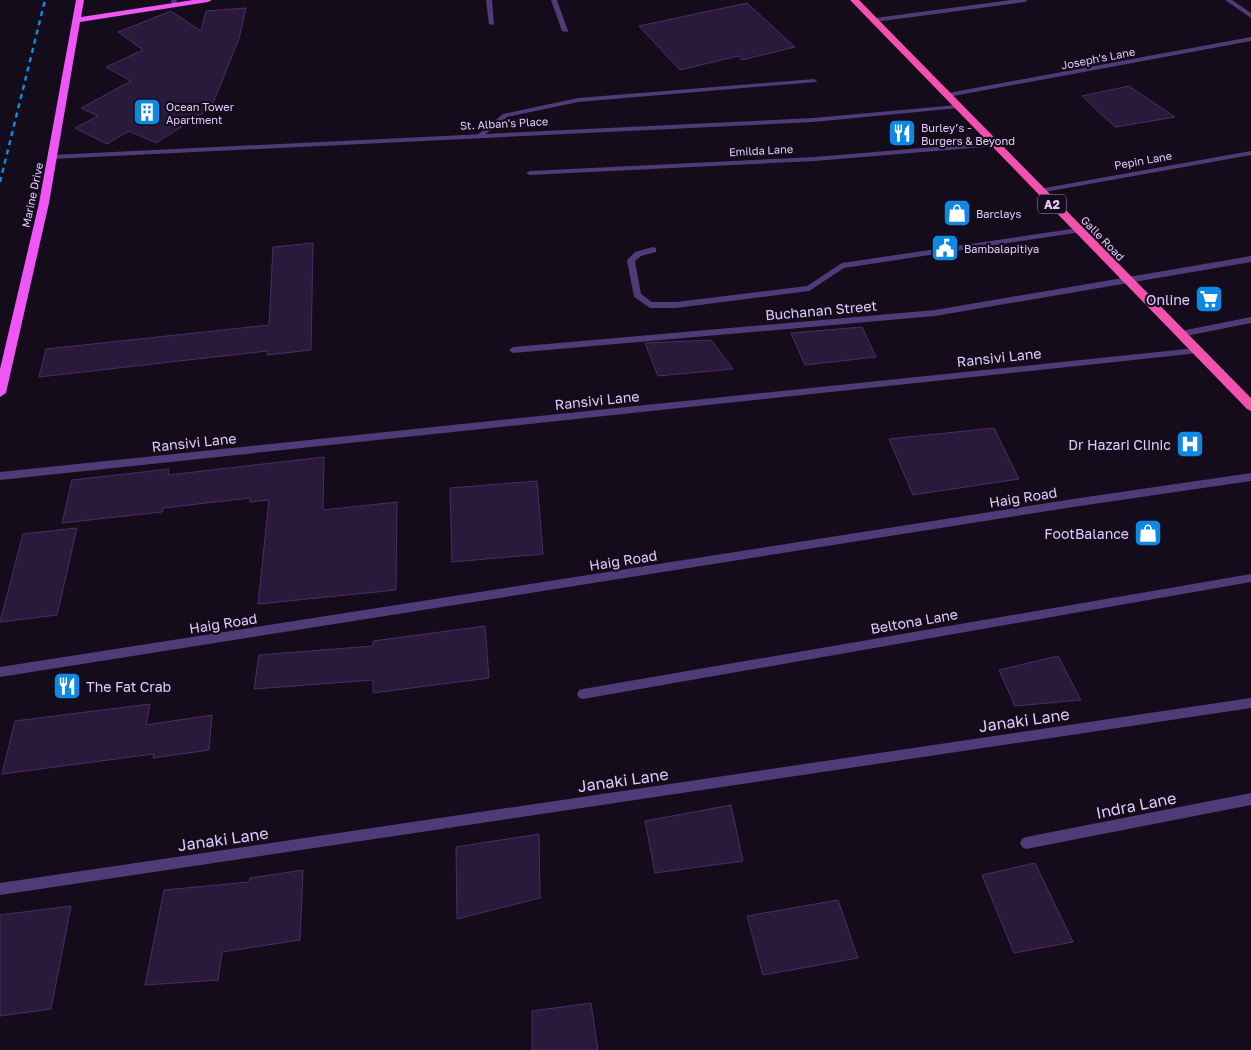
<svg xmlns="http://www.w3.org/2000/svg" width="1251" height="1050" font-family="'Golos Text',sans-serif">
<rect width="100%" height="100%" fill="#140c1b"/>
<!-- building -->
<path fill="#2b193b" stroke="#4b2d66" d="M747 3 795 47 742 60 738 56 680 70 639 26Z
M246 8 239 39 211 108 156 143 129 131 107 144 75 128 98 116 81 108 131 81 106 67 143 50 118 32 171 11 201 31 206 11Z
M1129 86 1175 117 1115 127 1082 96Z
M313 243 311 350 267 355V351L39 377 46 349 269 325 273 247Z
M862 327 876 357 805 365 791 333Z
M711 340 733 369 658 376 645 343Z
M994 428 1019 479 913 495 889 439Z
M324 457 323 510 397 502 396 590 258 604 269 500 250 502V498L163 508 162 512 62 523 72 480 169 469 168 475Z
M537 481 543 554 452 562 450 488Z
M77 528 57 615 0 622 23 534Z
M485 626 489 678 373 693V680L254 689 259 655 373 646V641Z
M1058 656 1081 700 1015 706 999 670Z
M150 704 146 725 212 715 209 750 153 758 154 754 2 774 15 721Z
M731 805 743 861 655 873 645 821Z
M539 834 540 898 457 919 456 847Z
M1035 863 1073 942 1014 953 982 875Z
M303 870 300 940 222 952 218 980 145 985 164 890 249 882 250 878Z
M838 900 858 958 763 975 747 916Z
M71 906 51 1009 0 1016V915Z
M591 1003 598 1050H532V1011Z"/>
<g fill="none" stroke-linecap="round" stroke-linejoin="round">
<!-- service -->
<path fill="#503a78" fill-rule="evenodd" d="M814 79 817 81 816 82 578 102 507 117 482 137 476 136 503 114 578 98Z"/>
<!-- minor -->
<path fill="#503a78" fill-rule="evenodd" d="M486 0H492L494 25 489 24Z
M551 0H557L568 31 567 32 562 31Z
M1011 0H1028L1025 2 875 22 872 20 875 18Z
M1225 0H1232L1251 13V18Z
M1251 37V41L948 97 945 95 948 93Z
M957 105 959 106V108L813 122 52 159 48 157 52 155 813 118Z
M993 142 997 144 996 146 815 161 530 175 526 173 530 171 815 157Z
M1251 151V155L1039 193 1035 191 1039 189Z
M1078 228H1081V232L844 268 809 291 676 308H650L634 297 627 260 635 252 653 247 656 248V252L641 256 635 261 641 294 652 302H676L807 286 842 263Z
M1251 256V262L935 316 513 353 509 350 513 347 935 310Z
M1251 317V323L1181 337 1177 334 1181 331Z
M1196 348 1199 349 1200 351 1199 353 0 480V472Z
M1251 473V481L1073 507 0 677V667L1073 499Z
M1251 574V582L583 699 579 698 577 694 579 690 583 689Z
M1251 698V708L0 895V883Z
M1251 793V805L1026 849 1022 847 1020 843 1022 839 1026 837Z"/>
<!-- tertiary -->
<path fill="#503a78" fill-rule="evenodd" d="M171 0H177L176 6H172Z"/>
<!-- primary -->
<path fill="#ee57f6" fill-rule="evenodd" d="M76 0H84L81 17 193 0H212L208 2 80 22 49 203 6 393 0 397V369L39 203Z"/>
<!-- trunk -->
<path fill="#f251ae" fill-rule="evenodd" d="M850 0H859L1251 398V411L1247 409Z"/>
<!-- rail -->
<path stroke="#0d88e4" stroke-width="2.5" stroke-dasharray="5 4.5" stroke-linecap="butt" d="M0 182 45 0"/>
</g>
<!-- icons -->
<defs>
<g id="building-square" transform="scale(1.4375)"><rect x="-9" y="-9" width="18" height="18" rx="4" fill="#0d88e4" stroke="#140c1b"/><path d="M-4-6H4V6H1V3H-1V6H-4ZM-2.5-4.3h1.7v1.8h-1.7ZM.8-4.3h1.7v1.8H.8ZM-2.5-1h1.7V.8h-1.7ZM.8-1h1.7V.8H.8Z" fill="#fff"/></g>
<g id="restaurant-square" transform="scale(1.4375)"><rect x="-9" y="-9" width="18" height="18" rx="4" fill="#0d88e4" stroke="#140c1b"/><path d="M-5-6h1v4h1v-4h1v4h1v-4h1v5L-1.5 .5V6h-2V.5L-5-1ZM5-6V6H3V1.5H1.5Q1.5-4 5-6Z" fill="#fff"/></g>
<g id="shop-square" transform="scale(1.4375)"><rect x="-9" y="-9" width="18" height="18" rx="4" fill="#0d88e4" stroke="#140c1b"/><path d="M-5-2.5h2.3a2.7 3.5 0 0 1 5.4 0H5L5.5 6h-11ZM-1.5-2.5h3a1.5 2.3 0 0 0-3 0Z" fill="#fff"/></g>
<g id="civic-square" transform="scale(1.4375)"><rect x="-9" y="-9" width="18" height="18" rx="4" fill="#0d88e4" stroke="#140c1b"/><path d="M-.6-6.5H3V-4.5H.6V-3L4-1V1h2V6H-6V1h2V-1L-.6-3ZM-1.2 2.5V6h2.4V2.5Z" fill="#fff"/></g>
<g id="supermarket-square" transform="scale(1.4375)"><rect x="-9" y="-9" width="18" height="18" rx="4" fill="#0d88e4" stroke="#140c1b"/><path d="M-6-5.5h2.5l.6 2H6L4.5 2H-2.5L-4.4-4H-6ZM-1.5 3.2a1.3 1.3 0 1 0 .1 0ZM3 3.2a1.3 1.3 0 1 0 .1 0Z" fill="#fff"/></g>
<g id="hospital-square" transform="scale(1.4375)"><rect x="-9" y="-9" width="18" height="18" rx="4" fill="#0d88e4" stroke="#140c1b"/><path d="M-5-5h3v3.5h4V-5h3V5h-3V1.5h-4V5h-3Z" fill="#fff"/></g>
</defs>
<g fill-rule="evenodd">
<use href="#building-square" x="147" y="112"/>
<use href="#restaurant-square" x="902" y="133"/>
<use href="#shop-square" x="957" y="213"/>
<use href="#civic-square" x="945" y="248"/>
<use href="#supermarket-square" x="1209" y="299"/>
<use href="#hospital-square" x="1190" y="444"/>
<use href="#shop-square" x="1148" y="533"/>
<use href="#restaurant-square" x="67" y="686"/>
</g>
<g text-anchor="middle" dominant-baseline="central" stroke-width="4.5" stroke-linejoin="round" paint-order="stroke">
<!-- far-street labels -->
<g font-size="11" fill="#e0c9fc" stroke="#140c1b">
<text transform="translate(1098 58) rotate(-11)">Joseph's Lane</text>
<text transform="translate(504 123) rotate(-3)">St. Alban's Place</text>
<text transform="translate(761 150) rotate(-3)">Emilda Lane</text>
<text transform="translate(1143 160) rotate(-10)">Pepin Lane</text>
<text transform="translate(32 195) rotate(-78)">Marine Drive</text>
<text transform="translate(1103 238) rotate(46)">Galle Road</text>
</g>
<!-- far-poi labels -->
<g font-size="11" fill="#e0c9fc" stroke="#140c1b" text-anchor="start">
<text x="166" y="106">Ocean Tower<tspan x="166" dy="13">Apartment</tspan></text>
<text x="921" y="127">Burley’s -<tspan x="921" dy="13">Burgers &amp; Beyond</tspan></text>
<text x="976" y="213">Barclays</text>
<text x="964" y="248">Bambalapitiya</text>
</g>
<!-- shield labels -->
<rect fill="#140c1b" stroke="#a390b8" stroke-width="1" x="1038" y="194.5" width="28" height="19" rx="4"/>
<g font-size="12" font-weight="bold" fill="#e0c9fc">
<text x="1052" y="204">A2</text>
</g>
<!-- poi labels -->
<g font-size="14" fill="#e0c9fc" stroke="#140c1b" text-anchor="end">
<text x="1190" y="299">Online</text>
<text x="1171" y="444">Dr Hazari Clinic</text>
<text x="1129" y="533">FootBalance</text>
<text x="86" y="686" text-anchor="start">The Fat Crab</text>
</g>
<!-- street labels -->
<g font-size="14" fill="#e0c9fc" stroke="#140c1b">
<text transform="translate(821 310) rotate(-5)">Buchanan Street</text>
<text transform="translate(999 357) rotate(-6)">Ransivi Lane</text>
<text transform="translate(597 400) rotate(-6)">Ransivi Lane</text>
<text transform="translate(194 442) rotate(-6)">Ransivi Lane</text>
<text transform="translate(1023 497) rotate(-9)">Haig Road</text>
<text transform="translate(623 560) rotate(-9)">Haig Road</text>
<text transform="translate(914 621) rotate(-10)">Beltona Lane</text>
<text transform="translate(223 623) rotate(-9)">Haig Road</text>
</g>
<!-- near-street labels -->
<g font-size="16" fill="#e0c9fc" stroke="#140c1b">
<text transform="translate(1024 720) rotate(-8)">Janaki Lane</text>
<text transform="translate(623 780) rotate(-8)">Janaki Lane</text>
<text transform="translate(1136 805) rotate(-11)">Indra Lane</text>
<text transform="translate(223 839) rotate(-8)">Janaki Lane</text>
</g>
</g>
</svg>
